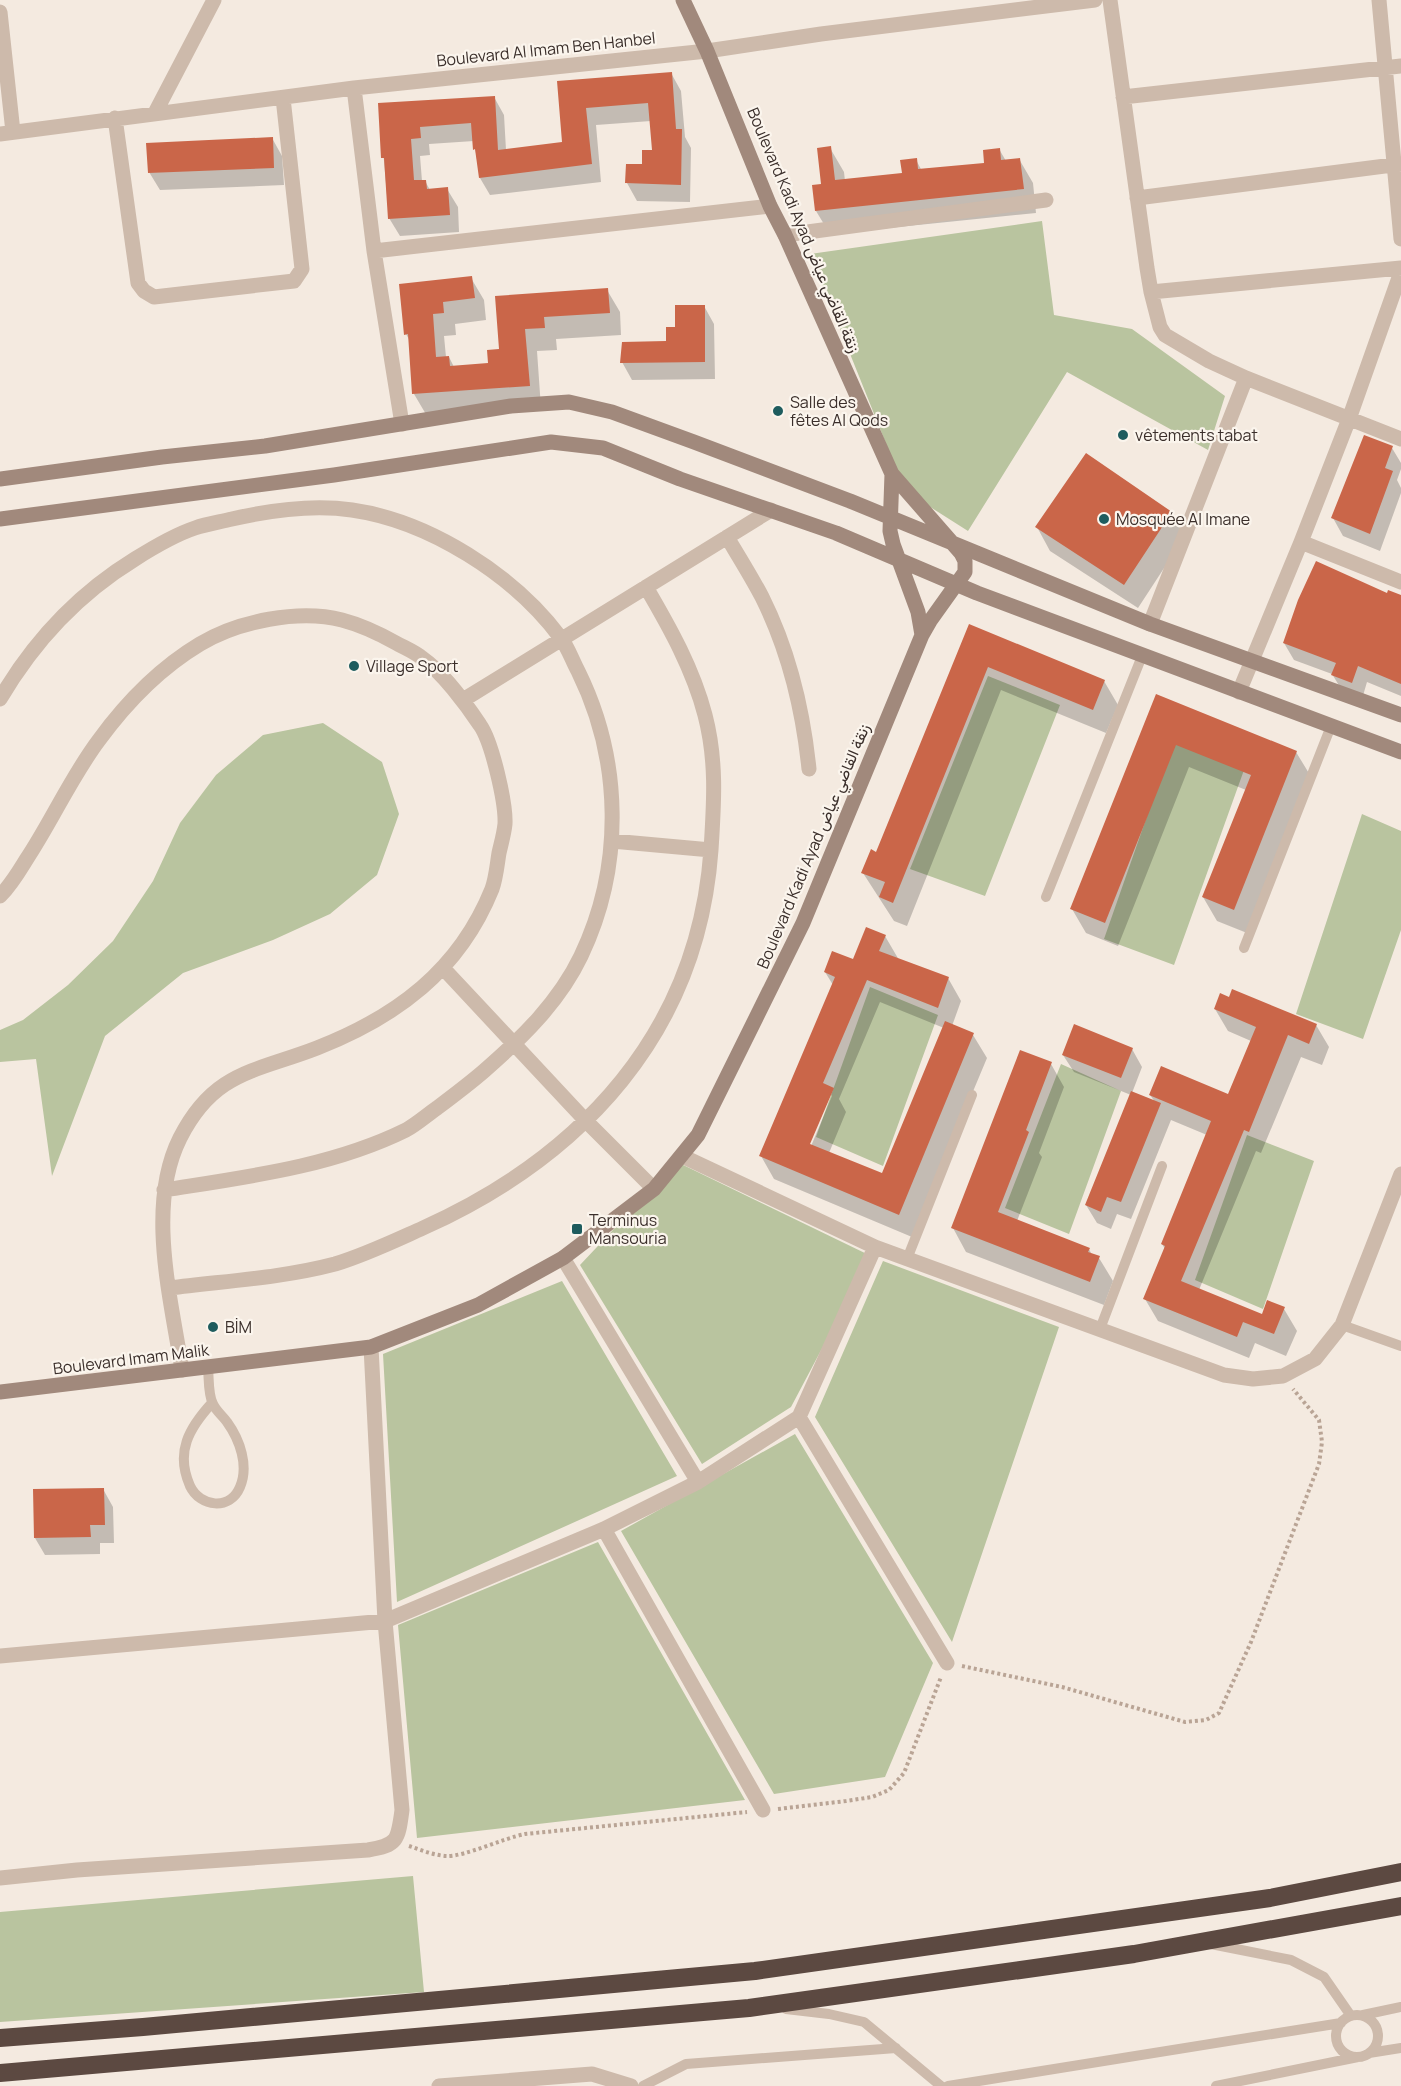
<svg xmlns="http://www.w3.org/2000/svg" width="1401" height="2086" font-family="Manrope,Vazirmatn,sans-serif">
<rect width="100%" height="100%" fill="#f4eae0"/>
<!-- green -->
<path fill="#b9c49f" d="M1042 221 1054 315 1132 329 1225 396 1208 450 1067 372 968 531 905 491 810 254Z
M988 676 1060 705 985 896 910 869Z
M323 723 382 762 399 814 377 875 330 914 273 940 183 973 105 1036 52 1176 36 1059 0 1062V1030L23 1020 68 985 113 941 153 881 180 823 216 775 263 735Z
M1173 742 1244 770 1174 965 1104 939Z
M1362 814 1401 831V930L1363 1039 1296 1014Z
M870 987 938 1015 883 1166 816 1137Z
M1061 1064 1121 1091 1069 1234 1005 1208Z
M1247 1135 1314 1161 1263 1309 1195 1280Z
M677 1162 871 1256 791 1407 702 1464 580 1265Z
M883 1261 1059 1327 952 1642 815 1417Z
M562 1281 677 1476 397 1602 383 1354Z
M795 1434 933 1663 885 1777 774 1794 621 1531Z
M598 1542 745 1800 417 1838 398 1625Z
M413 1876 424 1992 0 2022V1912Z"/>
<!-- shadow -->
<path fill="#0003" fill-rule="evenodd" d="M671 73 681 91 685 137 691 148 690 202 637 201 627 183 643 166 653 151 651 121 596 125 601 182 490 195 480 178 474 141 429 144 430 155 420 156 422 181H425L430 190 447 189 458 207 459 232 400 236 389 218 379 104 494 97 504 115 506 150 564 143 558 83Z
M272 138 282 156 284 185 160 190 149 172Z
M830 148 844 172 845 181 903 174 916 160 922 171 985 164 999 149 1006 161 1019 159 1033 183 1036 213 830 234 816 211Z
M471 278 484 300 486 320 455 324 456 335 444 336 446 357H449L454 367 490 364 500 350 496 298 607 290 620 312 621 335 556 339 557 350 537 351 541 408 427 416 414 394 410 341 406 334 401 285Z
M704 306 714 324 715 379 632 380 622 362 668 343 677 329Z
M1392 448 1401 463V469L1397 480 1401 488V493L1380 551 1343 536 1333 518Z
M1171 513 1185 536 1138 608 1050 551 1037 527Z
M1388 595 1401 597V696L1367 682 1362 699 1343 692 1332 674 1294 660 1284 643Z
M970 626 1104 681 1118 705 1106 733 1001 690 907 926 894 921 863 873 877 854Z
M1157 696 1296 752 1310 775 1247 933 1217 921 1203 897 1246 790 1189 767 1118 946 1086 933 1072 909Z
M885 936 899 960 948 978 961 1001 952 1026 973 1035 987 1058 912 1237 774 1179 761 1156 833 985 825 972 854 961ZM880 1002 944 1028 883 1175 829 1153 846 1112 839 1099ZM830 1093 832 1096 809 1151 806 1150Z
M1215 1009 1316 1025 1329 1047 1322 1065 1301 1057 1261 1153 1256 1151 1199 1290 1263 1316 1284 1309 1297 1331 1286 1356 1255 1343 1249 1358 1158 1321 1145 1299 1165 1249 1162 1244 1207 1135 1171 1120 1131 1219 1117 1214 1111 1229 1097 1223 1086 1205 1131 1095 1074 1072 1063 1055 1132 1049 1142 1067 1132 1093 1155 1102 1150 1095 1229 1096 1251 1041 1228 1031Z
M1051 1064 1064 1087 1039 1153 1042 1157 1017 1221 1089 1249 1092 1255 1099 1258 1113 1281 1104 1305 966 1252 953 1228Z
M103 1489 113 1507 114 1543H100V1554L45 1555 35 1538Z"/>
<!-- building -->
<path fill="#ca6649" d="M672 72 676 129H682L681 185 625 183 626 164H642V150H652L648 103 586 108 592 164 479 178 475 149 473 150 471 123 420 127 421 138 411 139 414 180H426L427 189 448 187 450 215 388 219 384 158H381L378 103 495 96 498 150 562 142 557 81Z
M273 137 274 168 148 173 146 143Z
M831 146 835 180 902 173 900 160 917 158 918 169 984 163 983 150 1000 148 1001 160 1020 158 1024 189 815 211 812 185 821 184 817 148Z
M472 276 475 298 443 302 444 313 433 314 436 357 449 356 450 366 488 363 487 350 499 349 495 296 608 288 610 313 544 317 545 328 525 329 530 386 412 394 408 334 404 335 399 284Z
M675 305H705V362L620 363 622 342 666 341V327H675Z
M1364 435 1393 446 1385 468 1393 471 1370 534 1331 518Z
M1086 453 1172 512 1124 585 1035 527Z
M1316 561 1387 593 1388 590 1401 595V684L1358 666 1352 683 1331 675 1336 663 1283 643 1298 600Z
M969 624 1105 680 1093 710 988 667 893 903 879 897 885 882 861 873 871 849 876 852Z
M1156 694 1297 751 1234 910 1202 897 1251 775 1176 745 1105 923 1070 909Z
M866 927 886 935 879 951 949 977 938 1008 867 980 823 1083 834 1088 810 1144 882 1173 945 1021 974 1033 899 1215 759 1156 835 977 824 972 832 951 853 959Z
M1232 989 1317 1024 1309 1044 1288 1035 1249 1132 1244 1130 1181 1281 1262 1314 1267 1300 1285 1307 1274 1334 1243 1322 1237 1337 1143 1299 1165 1246 1161 1244 1211 1121 1149 1095 1161 1066 1228 1094 1256 1027 1214 1009 1220 993 1229 997Z
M1074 1024 1133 1048 1121 1078 1062 1055Z
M1020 1050 1052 1062 1026 1130 1029 1132 998 1212 1090 1248 1088 1252 1100 1256 1090 1282 951 1228Z
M1131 1091 1161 1103 1121 1202 1107 1197 1101 1212 1085 1205Z
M104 1488 105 1525H90L91 1537 34 1538 33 1489Z"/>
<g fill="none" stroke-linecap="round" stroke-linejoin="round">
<!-- path -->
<path stroke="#b9a495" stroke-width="4" stroke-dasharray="3 3" stroke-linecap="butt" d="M962 1666 1062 1687 1185 1722 1206 1720 1219 1713 1251 1642 1319 1464 1322 1442 1319 1420 1293 1389
M778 1809 846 1801 872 1797 889 1790 904 1773 941 1677
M409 1846C421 1850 433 1855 446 1856 464 1857 504 1838 525 1834L747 1812"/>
<!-- lane -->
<path stroke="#cdbaab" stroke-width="10" d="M1046 897 1142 656
M1244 948 1331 726
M907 1259 972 1095
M1342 1325 1401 1346
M1100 1329 1162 1166
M208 1368C209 1378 208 1395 213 1404 216 1411 223 1416 227 1422 240 1440 249 1466 240 1487 230 1511 200 1507 190 1486 175 1452 189 1428 212 1403
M1211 1944 1291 1960 1324 1977 1351 2016
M786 2009 829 2014 864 2022 941 2086
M1363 2015 1401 2007
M1336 2036a21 21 0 1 1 42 0a21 21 0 1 1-42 0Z
M1369 2053 1401 2048
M643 2086 686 2064 896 2048
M948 2086 1341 2023
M1216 2086 1358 2057"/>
<!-- street -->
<path stroke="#cdbaab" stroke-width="15" d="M1110 0 1147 268 1151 292 1160 327 1165 335 1209 361 1246 378 1401 439
M1379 0 1401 239
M0 12 13 132
M354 88 374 251 402 424
M1123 97 1401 66
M155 113 214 0
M115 118 138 283 144 291 154 297 294 281 302 269 283 98
M0 134 354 88 707 51 821 34 1095 0
M1137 198 1401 164
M785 235 1046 200
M374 251 770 206
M1151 292 1401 268
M727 537C739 557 751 576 762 597 789 651 803 710 809 769
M1301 542 1401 582
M1150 624 1246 378
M1239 692 1301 542 1349 419 1401 272
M0 699C34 641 78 594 135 559 154 547 174 535 195 528 207 524 220 522 232 519 271 510 313 504 352 510 429 521 514 575 560 637 568 647 572 660 578 671 622 760 624 866 581 956 559 1002 522 1038 484 1071 469 1084 453 1096 437 1108 427 1115 417 1124 406 1130 331 1167 246 1177 164 1190
M463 700 771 510
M612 841 711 850
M0 896C11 885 18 873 26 860 52 821 71 777 99 740 126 703 160 668 200 644 238 621 299 609 342 620 361 625 380 634 396 643 405 648 415 652 422 658 442 672 466 704 480 725 492 742 506 803 505 824 504 834 501 844 499 853 497 865 496 878 492 889 459 971 396 1017 317 1048 255 1072 214 1071 180 1138 146 1206 171 1298 182 1370
M443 968 586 1121 654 1189
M682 1156 875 1247 1224 1375 1253 1379 1283 1376 1315 1359 1342 1325 1401 1174
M563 1258 698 1482
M170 1288C224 1281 282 1278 335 1264 365 1255 394 1241 423 1228 583 1156 698 1032 711 850 714 803 717 761 705 715 693 669 670 628 646 587
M799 1417 947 1663
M604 1529 763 1810
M0 1656 385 1621 604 1529 698 1482 799 1417 875 1247
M0 1878 77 1870 368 1850C398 1845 398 1840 402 1810L385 1621 371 1347
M439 2086 592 2074 631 2086"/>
<!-- secondary -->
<path stroke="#a1897c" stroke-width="15" d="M892 474 890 531 893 544 918 612 922 635
M0 479 162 457 265 446 511 406 569 402 612 412 694 442 850 501 1150 624 1401 715
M0 519 334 475 551 442 603 448 680 479 836 533 977 593 1401 752
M0 1392 371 1347 478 1305 563 1258 654 1189 698 1135 803 923 922 635 930 621 965 572V561L961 553 892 474 785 235 770 206 707 51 683 0"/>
<!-- highway -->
<path stroke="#5c4941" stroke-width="18" d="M0 2038 143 2027 755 1971 1270 1898 1401 1872
M0 2073 749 2008 1134 1954 1401 1906"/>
</g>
<!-- markers -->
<g fill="#1e5c5e" stroke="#fbf5ed" stroke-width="2">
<circle cx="778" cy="411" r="6"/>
<circle cx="1123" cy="435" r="6"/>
<circle cx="1104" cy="519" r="6"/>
<circle cx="354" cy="666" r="6"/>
<rect x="571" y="1223" width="12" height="12" rx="3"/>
<circle cx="213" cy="1327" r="6"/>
</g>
<g text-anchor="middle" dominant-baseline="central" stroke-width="4.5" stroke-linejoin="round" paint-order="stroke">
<!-- street labels -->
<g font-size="16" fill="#3b2f2b" stroke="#fbf5ed">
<text transform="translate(546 49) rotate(-6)">Boulevard Al Imam Ben Hanbel</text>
<text transform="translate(804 230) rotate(67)">Boulevard Kadi Ayad زنقة القاضي عياض</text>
<text transform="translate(813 846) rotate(-67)">Boulevard Kadi Ayad زنقة القاضي عياض</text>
<text transform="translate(131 1359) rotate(-7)">Boulevard Imam Malik</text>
</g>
<!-- poi labels -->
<g font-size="16" fill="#3b2f2b" stroke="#fbf5ed" text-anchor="start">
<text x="790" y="402">Salle des<tspan x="790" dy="18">fêtes Al Qods</tspan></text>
<text x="1135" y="435">vêtements tabat</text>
<text x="1116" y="519">Mosquée Al Imane</text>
<text x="366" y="666">Village Sport</text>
<text x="589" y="1220">Terminus<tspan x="589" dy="18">Mansouria</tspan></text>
<text x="225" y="1327">BİM</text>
</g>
</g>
</svg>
